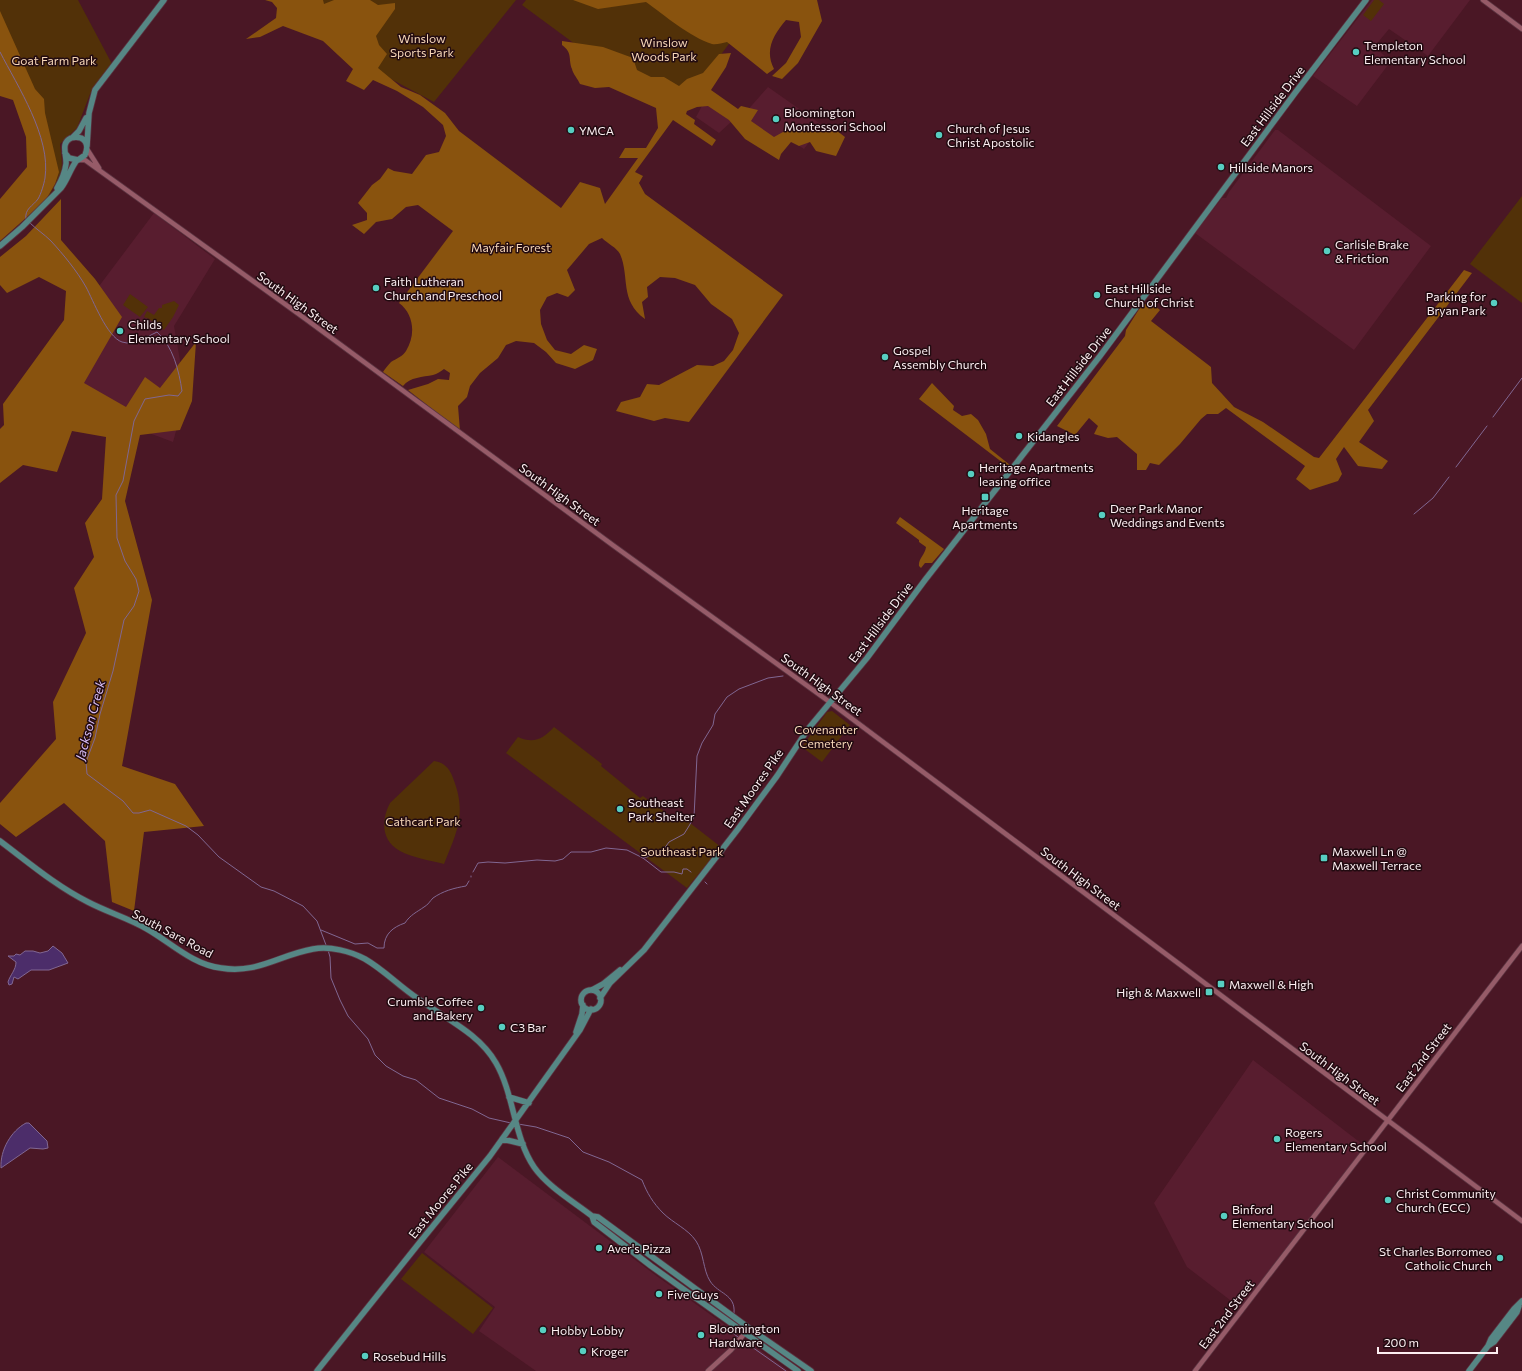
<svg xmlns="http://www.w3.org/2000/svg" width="1522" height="1371" font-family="Commissioner,sans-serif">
<rect width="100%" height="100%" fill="#4a1725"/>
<!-- built -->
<path fill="#581d2f" d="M1372 0H1470L1428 56 1389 29 1374 47 1391 61 1357 106 1313 76Z
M768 87 822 125 804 149 789 139 783 147 731 122 719 133 696 117 703 104 713 107 738 121Z
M1275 130H1278L1431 246 1354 350 1195 233 1222 198H1226L1229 192Z
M154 213 215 259 174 326 186 395 173 442 24 386Z
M1253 1060 1366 1147 1243 1310 1187 1267 1154 1203Z
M498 1157 658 1277 789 1371H536L479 1331 495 1307 424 1252Z"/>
<!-- green -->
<path fill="#523108" d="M0 0H78L112 64 90 94 77 128 60 144C64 172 62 173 48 198L43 196 46 184 0 59Z
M275 0H516L434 102 359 62Z
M526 0H762L674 117 522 5Z
M1374 0H1379L1384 4 1371 21 1363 15Z
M1522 196V303L1470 264Z
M130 294 148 307 140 317 123 305Z
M174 301 179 305 173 317 164 330 149 319 144 317 147 311 154 315 159 308H162V305Z
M832 711 850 725 822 762 802 747 827 712Z
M554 727 602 764 601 766 640 798 643 796 676 820 681 816 721 847 687 888 506 753 518 737C534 744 543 739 554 727Z
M434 761C444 762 450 769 453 778 467 813 457 832 444 864 432 861 411 857 400 851 381 841 381 820 390 803Z
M422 1253 493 1308 473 1334 401 1279Z"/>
<!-- forest -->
<path fill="#89530e" d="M265 0H323L324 4 334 0H370L378 5 395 3V9L376 36 379 45 387 54 378 68 401 87 420 95 445 113 459 131 561 208 580 182 600 188 605 204 638 158H619L625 148H646L658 128 656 108 609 87 595 88 580 84C578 79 573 74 572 69 568 59 573 53 562 45V41L603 47 633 58 637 70 651 77H664L679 86 687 79 703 73 719 54 731 53 726 67 711 90 738 109 741 106 758 110 751 121 774 137 783 132 795 130 802 131 816 129 828 124 845 137 836 156 816 151 810 142 799 146 791 142 781 154 779 160 745 139 729 120 708 106 697 107 687 111 686 114 695 120 694 124 716 140 712 146 673 120 635 172 643 176 639 183 645 194 783 295 689 422 665 418 654 421 616 411 621 402 640 397 647 384 659 385 697 365 713 366 724 361 733 350 739 333 732 319 711 304 695 285 675 278 660 277 647 287 648 297 642 302 645 319C619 300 630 277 620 254 617 248 607 243 602 238L589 244 567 270 575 290 568 297 557 293 547 297 540 310 541 324 547 340 555 350 571 354 584 345 597 349 593 360 575 369 556 363 546 352 534 343 516 341 506 345 498 358 480 373 470 386 467 397 458 406 460 431 408 390 428 384 438 379 449 380 450 373 444 369C441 371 437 374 433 375 423 377 410 377 403 386L383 372C385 369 388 365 391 362 396 359 403 356 406 351 416 335 414 314 399 303L453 231 418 205 406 207 392 219 376 222 364 234 352 225 367 220V213L358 203 372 185 380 179 388 168 394 171 412 174 426 155 439 152 446 136 443 125 423 107 397 91 373 80 364 90 346 81 353 69 323 41 283 26 260 37 246 39 276 18 277 8 272 2Z
M573 0H817L822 21 798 63 782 79 772 76 786 63 801 37 799 22 786 20C774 34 764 50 774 69L767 74 727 42C722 43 716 45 712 44 690 37 664 15 646 2L598 9Z
M0 11 35 89 44 99 45 113 59 172 55 184 45 201 0 241V199L27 167 26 137 13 100 0 96Z
M61 199V240L95 279 122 317 84 383 126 407 145 377 160 388 196 342 192 401 180 430 140 435 125 501 152 600 122 766 175 784 204 826 144 832 134 911 112 902 105 841 64 803 16 837 0 824V803L56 739 53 702 86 633 74 588 94 557 85 523 102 499 106 437 72 431 57 472 23 465 0 483V429L4 425 3 404 64 320 66 291 39 277 7 293 0 285V257L26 236Z
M1464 270 1472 273 1368 410 1374 421 1359 442 1388 461 1382 469 1358 466 1344 447 1336 459 1342 474 1338 481 1310 490 1296 479 1305 466 1226 408 1218 414H1207L1201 419 1180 444 1159 465 1150 463 1146 470H1137V454L1117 437 1108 438 1094 434 1098 426 1089 418 1075 435 1057 426 1125 336 1126 330 1141 306 1150 302 1160 310 1151 321 1211 367 1212 383 1234 407 1263 422 1314 457 1319 458Z
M932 383 954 406 953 410 962 416 971 414 978 420 986 434 990 449 1010 465 1007 466 919 399Z
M900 517 944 549 932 563H925L921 568 919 566C918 559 925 555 926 547L919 542V540L896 523Z"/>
<!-- water -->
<path fill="#4c2d6a" stroke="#816792" d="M53 946 62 953 68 963 49 970H31L18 979 14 977 12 984 9 985 8 982C10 975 16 970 16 962L8 956H14L16 954 20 955 25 951H33L40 953 48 951Z
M26 1123H29L47 1141 48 1148 43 1149 30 1148 1 1168C0 1150 11 1131 26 1123Z"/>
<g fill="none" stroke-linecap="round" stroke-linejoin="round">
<!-- stream -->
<path stroke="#816792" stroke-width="1" d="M0 52C18 87 51 137 45 178 44 184 41 194 38 199 33 206 24 209 26 219
M30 223C36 229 44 234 51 241 63 254 77 271 86 287 93 300 107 337 122 342 135 346 146 337 157 332 173 346 179 371 182 391L178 396 169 395 145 399 134 421 123 481 116 495 117 538 125 561 136 579 139 591 134 606 124 620 113 671 100 714 95 738 86 762 87 774 123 801 133 813H139L150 810 186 826 198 835 219 857 261 887 274 891 303 906 317 921 326 945
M1493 417 1522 378
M1456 467 1487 426
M1414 514 1433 498 1449 477
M643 858 661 853 669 842 684 834 689 826 694 817 697 756 702 743 713 725 715 714 727 697 739 689 768 678 783 676
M473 872 478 863 488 862 505 863 537 860 555 861 563 859 571 852H591L606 848 627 850 643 858 661 872H674L682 874 683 869H687L691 872
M471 877V876
M705 882 707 884
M321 930 355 944 368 943 377 948H384C384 934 393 927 405 923 410 915 417 912 424 907 428 905 430 901 433 898 443 891 454 888 466 886L469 881
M328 950 330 957 331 978 340 1000 348 1016 368 1039 375 1055 386 1066 403 1076 416 1080 439 1098 472 1109 489 1118 511 1123
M518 1124 536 1127 569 1138 583 1152 609 1162 642 1180C647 1193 653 1203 663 1213 673 1223 688 1229 696 1241 704 1253 703 1270 710 1281 718 1294 736 1294 734 1313
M733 1326 734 1334 738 1337
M742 1340 786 1371"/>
<!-- minor casing -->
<g stroke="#5b3441" stroke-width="6">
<path id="minor" d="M1483 0 1522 29
M87 149 99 168
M79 160H85L307 320 614 546 831 703 1522 1221
M708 1371 731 1350 749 1328
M1195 1371C1305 1230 1412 1087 1522 946"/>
</g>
<!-- major casing -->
<g stroke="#5b3441" stroke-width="7">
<path id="major" d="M73 137 79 131 86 118
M87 146 89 113 95 90 164 0
M57 188C61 181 65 172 66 164 67 155 60 143 71 138 74 137 78 137 81 138 87 141 88 148 85 155L78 160 69 158 65 153
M0 246 22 227 61 188C68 179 70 169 77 160
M0 841C28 862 56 886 88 902 107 912 128 918 147 929 170 942 193 965 221 968 258 974 279 955 313 949 330 946 350 951 365 959 384 970 399 986 417 998 444 1018 479 1033 496 1063 514 1094 514 1138 534 1167 547 1186 574 1202 592 1216L598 1217 749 1328 811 1371
M592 990 603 984 620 970
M581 1000a10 10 0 1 1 20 0a10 10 0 1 1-20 0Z
M600 998 610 983 644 950 738 829 777 776 808 729 867 658 925 580 1100 356 1295 93 1366 0
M576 1032 582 1014 583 1005
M509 1097 529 1103
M502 1139 523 1144
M592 1216 594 1222 651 1266 798 1371
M1488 1346 1494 1342 1517 1312 1519 1306
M317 1371 420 1242 490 1156 580 1030 591 1009
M1469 1371 1488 1346 1491 1339 1514 1309 1522 1301"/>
</g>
<!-- minor -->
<use href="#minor" stroke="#965b68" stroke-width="4.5"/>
<!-- major -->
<use href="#major" stroke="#568785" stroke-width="5.5"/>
</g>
<!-- markers -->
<g fill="#57cec1" stroke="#220b11" stroke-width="1.5">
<circle cx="1356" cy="52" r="4"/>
<circle cx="776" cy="119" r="4"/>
<circle cx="571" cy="130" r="4"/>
<circle cx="939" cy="135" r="4"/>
<circle cx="1221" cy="167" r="4"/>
<circle cx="1327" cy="251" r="4"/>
<circle cx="376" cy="288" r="4"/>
<circle cx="1097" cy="295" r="4"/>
<circle cx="1494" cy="303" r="4"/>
<circle cx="120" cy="331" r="4"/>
<circle cx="885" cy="357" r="4"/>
<circle cx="1019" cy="436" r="4"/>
<circle cx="971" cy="474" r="4"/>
<rect x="981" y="493" width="8" height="8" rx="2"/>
<circle cx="1102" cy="515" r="4"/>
<circle cx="620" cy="809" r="4"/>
<rect x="1320" y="854" width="8" height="8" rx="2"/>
<rect x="1217" y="980" width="8" height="8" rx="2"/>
<rect x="1205" y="988" width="8" height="8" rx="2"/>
<circle cx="481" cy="1008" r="4"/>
<circle cx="502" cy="1027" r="4"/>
<circle cx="1277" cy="1139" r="4"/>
<circle cx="1388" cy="1200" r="4"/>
<circle cx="1224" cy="1216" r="4"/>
<circle cx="599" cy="1248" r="4"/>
<circle cx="1500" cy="1258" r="4"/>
<circle cx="659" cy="1294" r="4"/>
<circle cx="543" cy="1330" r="4"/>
<circle cx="701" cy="1335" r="4"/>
<circle cx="583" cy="1351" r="4"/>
<circle cx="365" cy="1356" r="4"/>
</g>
<g text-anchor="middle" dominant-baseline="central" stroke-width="3" stroke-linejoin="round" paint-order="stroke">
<!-- park labels -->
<g font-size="12" fill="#f8d8b9" stroke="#220b11">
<text x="422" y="38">Winslow<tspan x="422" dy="14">Sports Park</tspan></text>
<text x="664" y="42">Winslow<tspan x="664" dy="14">Woods Park</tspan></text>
<text x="54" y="60">Goat Farm Park</text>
<text x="511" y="247">Mayfair Forest</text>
<text x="826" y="729">Covenanter<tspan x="826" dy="14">Cemetery</tspan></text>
<text x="423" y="821">Cathcart Park</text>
<text x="682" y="851">Southeast Park</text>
</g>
<!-- poi labels -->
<g font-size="12" fill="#fceef1" stroke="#220b11" text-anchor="start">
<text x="1364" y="45">Templeton<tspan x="1364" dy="14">Elementary School</tspan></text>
<text x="784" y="112">Bloomington<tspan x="784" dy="14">Montessori School</tspan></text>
<text x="947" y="128">Church of Jesus<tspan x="947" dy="14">Christ Apostolic</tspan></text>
<text x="579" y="130">YMCA</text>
<text x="1229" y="167">Hillside Manors</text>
<text x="1335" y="244">Carlisle Brake<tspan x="1335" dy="14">&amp; Friction</tspan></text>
<text x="384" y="281">Faith Lutheran<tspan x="384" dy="14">Church and Preschool</tspan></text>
<text x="1105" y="288">East Hillside<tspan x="1105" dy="14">Church of Christ</tspan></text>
<text x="1486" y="296" text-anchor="end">Parking for<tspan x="1486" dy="14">Bryan Park</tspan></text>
<text x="128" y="324">Childs<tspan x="128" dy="14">Elementary School</tspan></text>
<text x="893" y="350">Gospel<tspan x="893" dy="14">Assembly Church</tspan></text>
<text x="1027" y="436">Kidangles</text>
<text x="979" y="467">Heritage Apartments<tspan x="979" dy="14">leasing office</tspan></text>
<text x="1110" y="508">Deer Park Manor<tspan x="1110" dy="14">Weddings and Events</tspan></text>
<text x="985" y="510" text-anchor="middle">Heritage<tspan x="985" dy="14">Apartments</tspan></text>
<text x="628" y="802">Southeast<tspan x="628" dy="14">Park Shelter</tspan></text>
<text x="1332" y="851">Maxwell Ln @<tspan x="1332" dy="14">Maxwell Terrace</tspan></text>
<text x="1229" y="984">Maxwell &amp; High</text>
<text x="1201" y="992" text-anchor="end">High &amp; Maxwell</text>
<text x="473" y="1001" text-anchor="end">Crumble Coffee<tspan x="473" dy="14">and Bakery</tspan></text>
<text x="510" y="1027">C3 Bar</text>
<text x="1285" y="1132">Rogers<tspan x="1285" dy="14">Elementary School</tspan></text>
<text x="1396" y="1193">Christ Community<tspan x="1396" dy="14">Church (ECC)</tspan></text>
<text x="1232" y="1209">Binford<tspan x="1232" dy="14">Elementary School</tspan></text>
<text x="607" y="1248">Aver's Pizza</text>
<text x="1492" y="1251" text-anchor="end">St Charles Borromeo<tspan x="1492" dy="14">Catholic Church</tspan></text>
<text x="667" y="1294">Five Guys</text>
<text x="709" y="1328">Bloomington<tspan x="709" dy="14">Hardware</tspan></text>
<text x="551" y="1330">Hobby Lobby</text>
<text x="591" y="1351">Kroger</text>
<text x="373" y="1356">Rosebud Hills</text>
</g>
<!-- street labels -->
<g font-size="12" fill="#fceef1" stroke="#220b11">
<text transform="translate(1272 106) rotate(-53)">East Hillside Drive</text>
<text transform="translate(298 302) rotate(36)">South High Street</text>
<text transform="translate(1078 366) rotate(-52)">East Hillside Drive</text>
<text transform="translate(560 494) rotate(36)">South High Street</text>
<text transform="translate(880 622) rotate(-53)">East Hillside Drive</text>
<text transform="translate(822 684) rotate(36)">South High Street</text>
<text transform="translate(753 788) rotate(-55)">East Moores Pike</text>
<text transform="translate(1081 878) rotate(37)">South High Street</text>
<text transform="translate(173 933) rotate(28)">South Sare Road</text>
<text transform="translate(1423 1057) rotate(-53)">East 2nd Street</text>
<text transform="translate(1340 1073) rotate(37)">South High Street</text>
<text transform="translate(440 1200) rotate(-51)">East Moores Pike</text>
<text transform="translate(1226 1314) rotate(-53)">East 2nd Street</text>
</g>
<!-- water labels -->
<g font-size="13" font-style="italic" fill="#d7bdf5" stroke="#220b11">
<text transform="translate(90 720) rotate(-75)">Jackson Creek</text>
</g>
</g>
<!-- scale -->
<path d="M1378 1347v6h119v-6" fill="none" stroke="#fceef1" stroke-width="2"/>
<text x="1384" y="1347" font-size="12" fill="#fceef1" stroke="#220b11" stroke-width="3" paint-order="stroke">200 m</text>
</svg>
